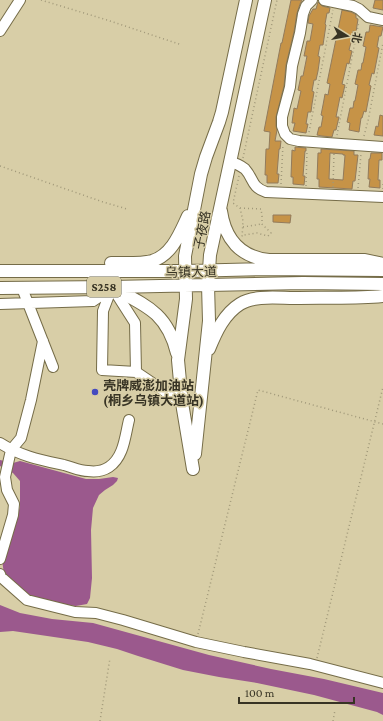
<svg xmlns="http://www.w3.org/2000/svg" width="383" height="721" font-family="'Crimson Pro','Noto Sans SC',serif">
<rect width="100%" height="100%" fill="#d8cea7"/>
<!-- water -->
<path fill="#9b598d" d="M0 460 13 463 20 461 86 479H99L113 477 118 478 117 481 113 485 105 490 99 495 93 508 91 530 92 578 90 598 87 604 76 606 64 605 38 598 24 593 4 575 2 559 8 546 20 507V481L13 473 0 466Z
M0 605 20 613 52 619 93 623 209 655 271 669 324 679 383 693V715L377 712 314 695 257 683 219 677 183 670 138 656 117 649 88 642 13 631 0 632Z"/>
<!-- building -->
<path fill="#c69347" stroke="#927b5c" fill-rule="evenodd" d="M291 0H302L300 4 297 13 294 32 286 65 284 86 276 117V126L277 130 275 141H281L280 149H279L277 174H279L278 183H267V175H265L266 149H269L270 132 264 131 281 43H282Z
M375 0H383V10L373 8Z
M318 2 322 6 330 8 329 13H327L325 24 326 25 323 45H320L318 56 320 57 318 71 316 80H314L312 91 314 92 312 104 311 112H308L306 124H308L306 133 293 131 295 123H292L294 108 297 109 301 91 298 90 301 76H303L307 56H304L307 41H310L313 24 308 23 309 16 313 9H316Z
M342 10 351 12 355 14 356 15V18L358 19 356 32 353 31 352 39 349 50 352 51 349 64 347 63 342 84 345 85 342 98 340 97 336 117H339L336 130H334L332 137 322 136 317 135 319 127H321L323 116 321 115 323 105 325 94 328 95 330 84 327 83Z
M370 25 383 27 381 36H379L377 47 379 48 374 74 372 73 369 85 371 86 366 112 364 111 362 118H361L359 132 349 130 350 123 347 122 350 108H353L354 101H355L358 85 355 84 358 70H361L362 63H363L366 47 363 46 366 32H369Z
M380 115 383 116V136L374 135 376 126 378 127Z
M295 147 306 148V151H305L303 176H305L304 185 293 184V177H291L292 150 295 151Z
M321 149 354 151V155H358L355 181H353L352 189 319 187V179H317L318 153H321ZM330 153 343 154V155H345L343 180 329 179Z
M371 153H382V160H379L378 180H380V188L369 187 370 179H368L369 159H370Z
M273 215H291L290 223 273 222Z"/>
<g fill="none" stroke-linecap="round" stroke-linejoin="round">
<!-- minor casing -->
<g stroke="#756c48" stroke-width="12">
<path id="minor" d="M312 0 306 6 303 14 300 33 292 66 291 77 290 87 282 117V126L285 134 290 139 299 141 383 147
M324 0 353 6 359 9 368 17 383 20
M0 31 20 0
M230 162C235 163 240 165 245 169 254 179 251 187 266 192L383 197
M112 287 103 311 102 370 136 372 182 403
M112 287 135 323 136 372
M22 288 53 367
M0 304 93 301 112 288
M0 443C20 456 41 460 64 465 72 467 80 471 88 471 95 472 103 471 109 467 124 457 125 436 129 420
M0 559 13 515 14 504 7 490 5 477 11 450 21 438 31 400 43 341
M0 574 1 577 27 600 75 612 96 613 123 620 196 642 244 652 310 664 383 683"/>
</g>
<!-- major casing -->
<g stroke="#756c48" stroke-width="14">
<path id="major" d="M221 211C225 239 240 257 269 260H365L383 264
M111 263C123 263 141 264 152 261 172 255 180 233 188 216
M0 271H185L265 269 383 270
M0 288 112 287 303 283 383 284
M113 288C147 306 167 313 177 353
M209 349C216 332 224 314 240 304 254 295 278 298 294 298 324 297 354 299 383 296
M195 454 209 321 208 285 210 255 265 0
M193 469 182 403 178 360 186 299 185 256 201 174 206 157 219 122 222 112 246 0"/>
</g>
<!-- path -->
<path stroke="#a09879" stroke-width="1.5" stroke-dasharray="1 3" stroke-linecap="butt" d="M41 0 107 20 182 45
M309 132 333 10
M337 135 359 21
M364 136 368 121 383 43
M243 158 277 0
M0 166 103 202 127 209
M239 176 233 203 240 208 243 221 242 238
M281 184 283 144
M306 186 307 150
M333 187 334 153
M358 188 361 154
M383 189V183
M240 208 261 209 262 216V224L271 233 268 236 257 233 244 235
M243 227 262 224
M198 634 258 390 383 424
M317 658 383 387
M100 721 110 658
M333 721 335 710"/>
<!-- minor -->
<use href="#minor" stroke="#fff" stroke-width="10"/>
<!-- major -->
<use href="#major" stroke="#fff" stroke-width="12"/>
</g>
<!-- markers -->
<circle fill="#444abf" stroke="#d8cea7" stroke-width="1.5" cx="95" cy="392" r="4"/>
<g text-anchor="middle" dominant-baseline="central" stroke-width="3" stroke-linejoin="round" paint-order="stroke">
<!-- shield labels -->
<rect fill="#d8cea7" stroke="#67624b" stroke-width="1" x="87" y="277" width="34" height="20" rx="3"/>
<g font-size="12" font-weight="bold" fill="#373324">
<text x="104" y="287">S258</text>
</g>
<!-- street labels -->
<g font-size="13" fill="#373324" stroke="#d8cea7">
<text transform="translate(202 230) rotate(-79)">子夜路</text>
<text transform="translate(191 272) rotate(-1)">乌镇大道</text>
</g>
<!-- poi labels -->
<g font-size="13" font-weight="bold" fill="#373324" stroke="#d8cea7" text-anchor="start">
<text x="103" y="385">壳牌威澎加油站<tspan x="103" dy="15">(桐乡乌镇大道站)</tspan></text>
</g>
</g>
<!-- north arrow -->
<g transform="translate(347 36) rotate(101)" stroke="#d8cea7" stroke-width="3" paint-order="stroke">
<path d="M0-3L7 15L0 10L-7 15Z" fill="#373324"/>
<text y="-6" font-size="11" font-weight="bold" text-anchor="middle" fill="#373324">北</text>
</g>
<!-- scale -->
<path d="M239 697v6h115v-6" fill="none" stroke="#373324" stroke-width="2"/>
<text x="245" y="697" font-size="12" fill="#373324" stroke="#d8cea7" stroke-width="3" paint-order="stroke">100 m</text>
</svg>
